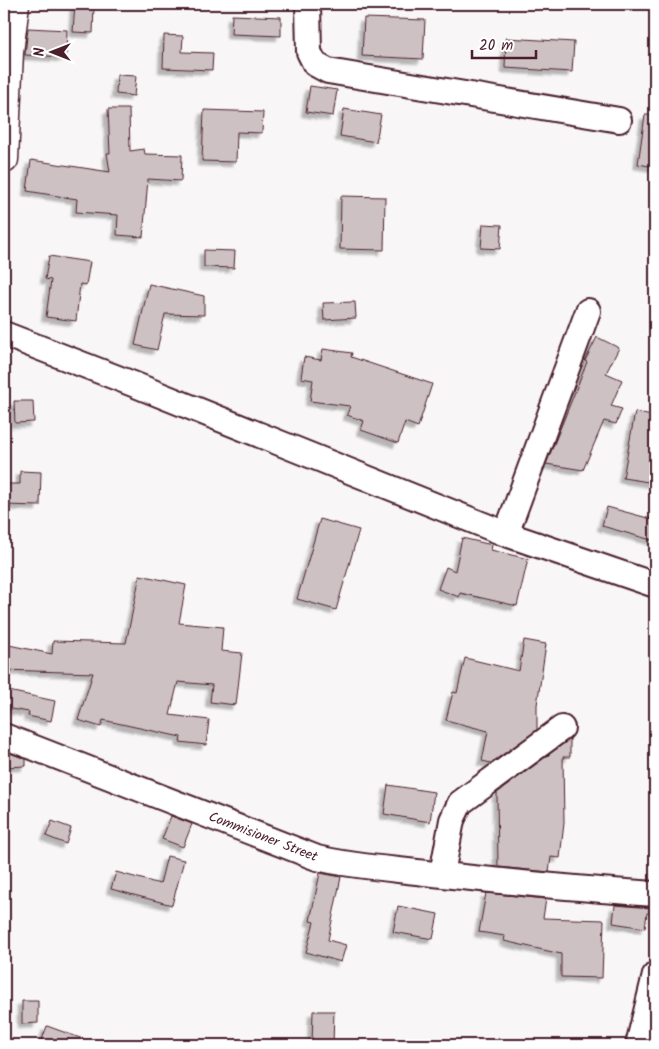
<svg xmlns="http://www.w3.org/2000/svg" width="659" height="1049" font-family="Kalam,sans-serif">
<defs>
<filter id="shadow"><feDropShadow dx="-4.5" dy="4.5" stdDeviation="1" flood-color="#0004"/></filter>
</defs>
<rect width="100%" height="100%" fill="#f8f6f7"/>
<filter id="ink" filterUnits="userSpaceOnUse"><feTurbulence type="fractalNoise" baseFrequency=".02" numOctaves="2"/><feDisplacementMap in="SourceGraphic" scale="10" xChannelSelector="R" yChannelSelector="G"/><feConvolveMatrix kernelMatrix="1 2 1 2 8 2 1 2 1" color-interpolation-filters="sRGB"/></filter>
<g filter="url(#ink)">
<!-- building -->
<path fill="#cdc1c4" stroke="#4a1f2b" filter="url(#shadow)" d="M75 4 94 5 93 33 73 32Z
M232 15 281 17V36L231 34Z
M364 18 425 20 423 59 362 56Z
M28 28 67 30 66 57 25 55Z
M164 35 183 36 182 52 213 53 212 70 163 68Z
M506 38 574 42 572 72 505 68Z
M117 75 136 76 134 96 116 94Z
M310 86 337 90 333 116 306 112Z
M108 109H129L130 151 144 149 145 154 182 155 181 181 148 179 143 237 117 235 118 215 76 212 77 199 27 191 31 160 110 172 107 153H110Z
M344 109 381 115 376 142 340 136Z
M204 110 263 112 262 133 237 132 236 162 202 161Z
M645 115H655V167L638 164Z
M341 196 385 197 384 250 340 249Z
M483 224 502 225 500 249 481 248Z
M204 250 235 251 234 268 204 267Z
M49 256 90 262 86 285 80 284 76 321 46 317 51 280 45 279Z
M149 284 204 296V315L165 314 157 350 135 345Z
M355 302 356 318 324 320 323 303Z
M597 337 619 348 606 373 622 380 611 406 622 409 616 424 604 421 583 470 546 464 587 362 585 361Z
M323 349 352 353 351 357 432 384 418 427 405 422 398 443 361 430 364 421 347 415 350 406 310 401 313 380 301 378 304 357 321 360Z
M14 401H33L34 422 15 423Z
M635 412 655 417V483L623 478Z
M20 471 41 472 40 506 4 505V484H20Z
M607 507 655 520V541L602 526Z
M320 519 359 530 336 610 297 599Z
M462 538 492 545 491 550 528 559 517 606 460 593 459 597 438 589 446 567 455 571Z
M140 575 186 585 179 623 223 627 221 651 242 653 236 705 210 702 212 685 178 682 170 715 209 720 206 745 180 742 181 737 103 720 101 727 78 720 93 673 4 670V644L52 654 53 641 126 643Z
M524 640 546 644 537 705V730L491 763 482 761 488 731 446 720 453 692 457 693 465 658 519 671Z
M4 690 55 701 51 721 28 716 29 712 4 708Z
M570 739V757H563L564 823 560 858 551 857 549 872 498 867 497 793Z
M4 751 26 759V766L4 767Z
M388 785 434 792 430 822 384 814Z
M171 816 192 824 183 847 162 839Z
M52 821 71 828 66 844 46 836Z
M167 856 184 860 172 905 111 889 116 872 160 884Z
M320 873 341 877 328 940 346 945 341 962 306 952 314 922 310 921Z
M486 893 546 899 543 918 604 920 602 978 561 977V954L504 941 505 936 479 932Z
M615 905 651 908 650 913H647L645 928 613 923Z
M398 906 438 914 433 939 393 932Z
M22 1001H38V1023L22 1024Z
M313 1011H334L333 1045H312Z
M47 1026 94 1043V1045H40Z"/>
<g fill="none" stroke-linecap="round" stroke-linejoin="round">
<!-- minor casing -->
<g stroke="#4a1f2b" stroke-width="28">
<path id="minor" d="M308 4 309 52 315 64 328 71 619 120
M4 334 133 384 506 534 655 585
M506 534 588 311
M4 736 317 858C355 867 395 869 434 874 508 882 581 889 655 894
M442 874 452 820 460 803 562 728
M638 1045 655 975"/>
</g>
<!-- secondary casing -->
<g stroke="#4a1f2b" stroke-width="31">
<path id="secondary" d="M4 159 9 52 15 4"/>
</g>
<!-- minor -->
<use href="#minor" stroke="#fff" stroke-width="24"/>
<!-- secondary -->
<use href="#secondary" stroke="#fff" stroke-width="28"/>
</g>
</g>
<g text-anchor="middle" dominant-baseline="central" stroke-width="4.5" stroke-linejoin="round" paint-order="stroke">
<!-- street labels -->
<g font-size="14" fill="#4a1f2b" stroke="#fff">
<text transform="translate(263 837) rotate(21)">Commisioner Street</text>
</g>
</g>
<!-- margin -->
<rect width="659" height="1049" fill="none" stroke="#fff" stroke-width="20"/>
<rect x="10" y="10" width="639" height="1029" fill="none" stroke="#4a1f2b" stroke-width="2" filter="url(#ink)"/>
<!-- north arrow -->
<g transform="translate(52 52) rotate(270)" stroke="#ffffff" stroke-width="4" paint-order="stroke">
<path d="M0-4L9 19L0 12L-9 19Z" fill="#4a1f2b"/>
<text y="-8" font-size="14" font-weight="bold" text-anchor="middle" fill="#4a1f2b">N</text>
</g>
<!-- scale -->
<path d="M472 50v8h64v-8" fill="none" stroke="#4a1f2b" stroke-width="2.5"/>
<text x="479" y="50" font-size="15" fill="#4a1f2b" stroke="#ffffff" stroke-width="4" paint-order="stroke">20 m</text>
</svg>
